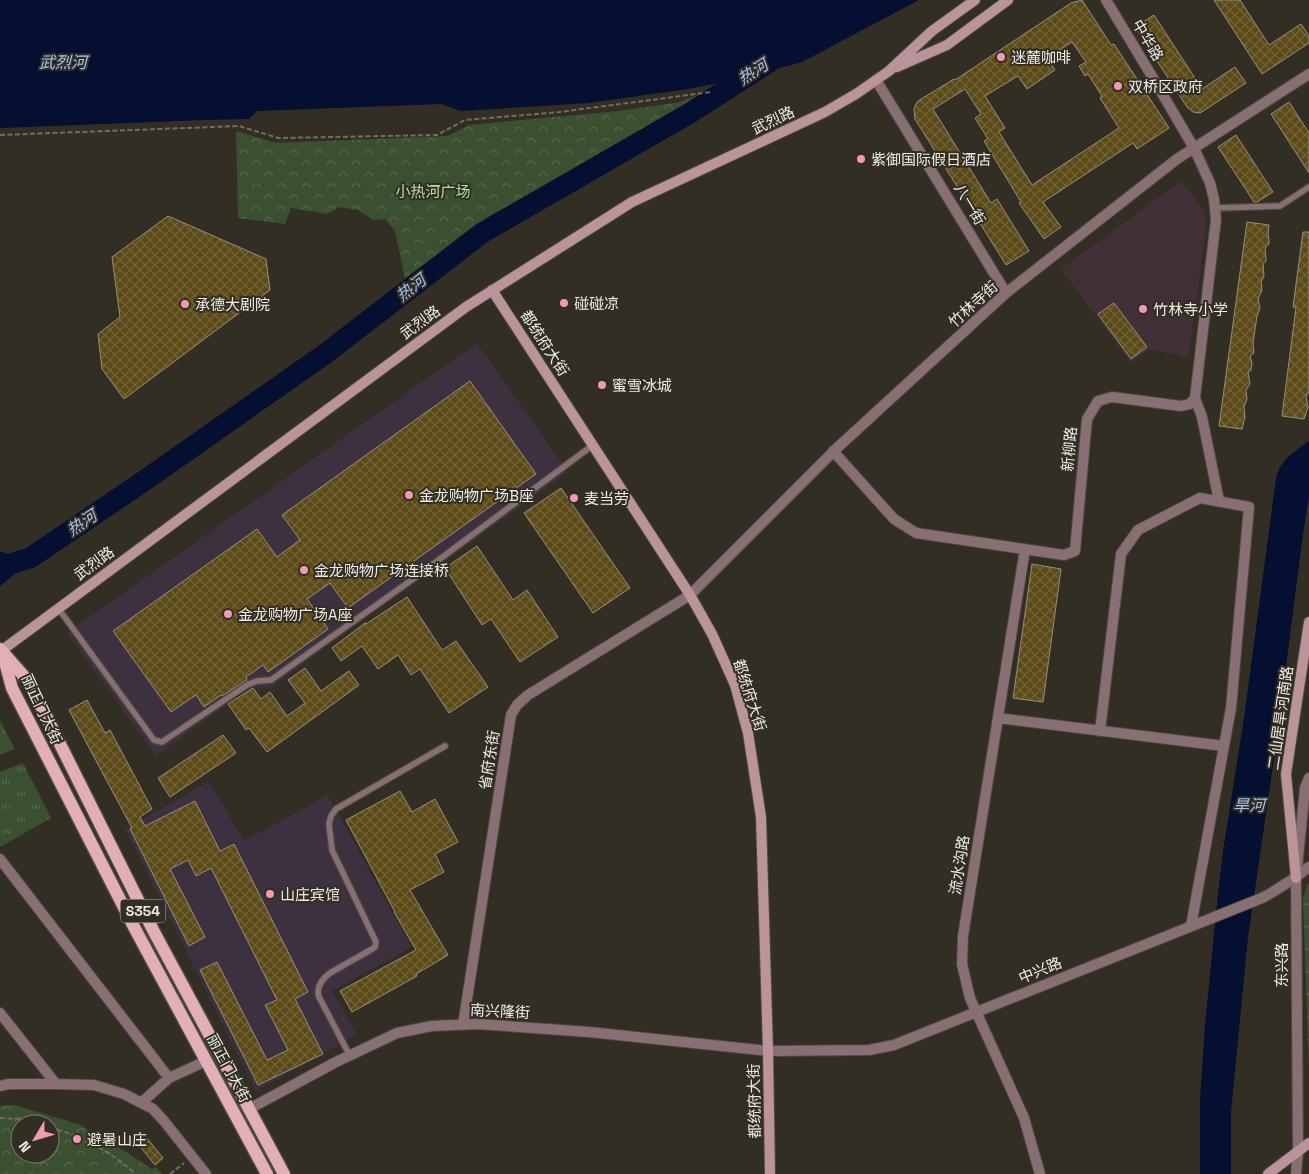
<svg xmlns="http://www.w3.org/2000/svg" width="1309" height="1174" font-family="'Space Grotesk','Noto Sans SC',sans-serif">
<defs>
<pattern id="grass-tufts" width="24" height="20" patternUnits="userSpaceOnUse" patternTransform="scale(1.25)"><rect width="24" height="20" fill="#3b5030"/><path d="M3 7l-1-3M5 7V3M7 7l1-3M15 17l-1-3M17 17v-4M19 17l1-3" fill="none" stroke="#58694e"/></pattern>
<pattern id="park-crowns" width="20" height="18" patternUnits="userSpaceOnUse" patternTransform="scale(1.25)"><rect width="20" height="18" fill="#3b5030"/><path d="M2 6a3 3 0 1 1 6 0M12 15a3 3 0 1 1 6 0" fill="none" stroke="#58694e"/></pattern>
<pattern id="building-cross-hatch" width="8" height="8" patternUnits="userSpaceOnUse" patternTransform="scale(1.25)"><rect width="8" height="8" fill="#5b4916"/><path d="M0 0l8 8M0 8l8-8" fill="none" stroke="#736338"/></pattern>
</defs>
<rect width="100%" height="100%" fill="#322e23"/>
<!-- commercial -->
<path fill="#3e313f" d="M477 343 568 472 365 618 270 688 250 687 156 756 67 633Z
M209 782 244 841 328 795 411 947 332 991 357 1035 256 1091 125 829Z"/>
<!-- education -->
<path fill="#423039" d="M1181 181 1204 210 1205 219V235L1188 358 1150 349 1131 363 1061 269Z"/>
<!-- grass -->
<path fill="url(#grass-tufts)" d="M0 721 15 749 0 755Z
M23 763 51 818 0 847V772Z"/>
<!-- park -->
<path fill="url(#park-crowns)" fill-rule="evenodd" d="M739 79 491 215 405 278 395 231 385 219 374 220 358 210 339 207 327 214 291 208 285 224 238 218 236 131 276 143 448 136 469 125 619 111 680 102Z
M1309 883V1068L1303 899 1307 885Z
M14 1105 78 1124 131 1155 152 1169 156 1167 162 1174H0V1106ZM20 1124H50V1154H20Z"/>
<!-- water -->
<path fill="#040f32" d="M0 0H919L802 62 739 79 688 89 588 103 461 111 442 104 257 111 249 119 205 120 0 128Z
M1309 441V497L1303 534 1275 752 1248 937 1231 1112V1174H1200V1099L1205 1025 1218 894 1223 851 1244 718 1276 478C1281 459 1294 452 1309 441Z
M0 551 15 557 26 565 0 586Z"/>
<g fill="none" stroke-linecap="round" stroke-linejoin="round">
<!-- river -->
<path stroke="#040f32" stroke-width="21" d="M0 567 30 558 141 483 325 354 482 233 690 113 771 61"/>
</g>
<!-- building -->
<path fill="url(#building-cross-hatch)" stroke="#948f83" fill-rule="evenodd" d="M1082 0 1111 45 1114 44 1169 128 1137 149 1133 143 1043 202 1061 227 1044 239 1019 203 1021 202 984 141 988 139 975 118 981 114 965 89 933 109 991 203 997 199 1029 251 1006 265 915 119 914 110 915 106 918 101 954 79 955 80 1071 3ZM1072 42 1086 62 1079 66 1085 76 1088 74 1102 96 1100 98 1119 128 1032 185 999 132 1005 128 985 96 1018 76 1027 89 1055 70 1047 58Z
M1214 0H1240L1269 45 1301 24 1309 36V43L1262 74Z
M1154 15 1202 89 1235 67 1246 83 1200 113 1193 112 1187 107 1135 27Z
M1289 102 1309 133V173L1271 114Z
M1236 135 1273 192 1257 202H1254L1218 147Z
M168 216 266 259 270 290 124 399 102 369 98 334 120 317 112 257Z
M1247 222 1269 225 1268 234 1269 240V244L1265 248 1266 258V261L1263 264 1264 276 1261 282 1262 290 1258 299 1260 308 1257 316 1253 343 1254 353 1250 356 1252 363 1251 370 1248 372 1250 384 1246 390 1247 399 1244 407 1245 417 1242 429 1219 426Z
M1303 232H1309V392L1306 397 1308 407 1304 419 1282 416 1296 307H1293Z
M1114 303 1147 347 1131 359 1098 314Z
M470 381 536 474 348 608 330 583 307 599 328 629 268 672 263 665 246 677 247 680 222 696 221 695 204 707 196 695 171 712 113 631 257 529 277 557 300 540 282 515Z
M561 488 630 588 593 613 524 513Z
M477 546 513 600 527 590 558 637 520 662 491 619 482 625 445 568Z
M1032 564 1061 569 1043 702 1013 698Z
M407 597 442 650 456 641 488 687 449 713 420 669 411 675 398 655 378 669 362 646 341 661 332 648 365 623 366 624Z
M305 668 321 691 349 671 359 685 267 752 249 728 246 730 228 704 253 688 261 699 270 692 287 716 305 703 288 680Z
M87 700 105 733 110 730 152 809 140 817 145 826 195 801 220 851 234 844 308 992 295 999 323 1054 258 1085 200 970 217 962 267 1060 288 1050 265 1005 277 1000 211 868 196 876 188 860 170 869 205 937 189 946 130 829 132 828 69 710Z
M223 735 236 753 170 797 158 778Z
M400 791 412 812 435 799 458 842 435 854 444 872 410 890 448 955 416 974 417 976 352 1012 340 991 416 950 394 912H395L346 820Z
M146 1137 163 1158 155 1165 138 1144Z"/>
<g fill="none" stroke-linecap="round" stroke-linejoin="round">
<!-- lane casing -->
<g stroke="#4c493e" stroke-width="8">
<path id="lane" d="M1215 208 1280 206 1309 187
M58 608 154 740 162 742 247 685 257 681 271 680 413 579 593 445
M350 1056 319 997C316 987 322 979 330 973L372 949 375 947 376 942 332 850 329 824 331 816 336 809 445 746"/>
</g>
<!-- street casing -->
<g stroke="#4c493e" stroke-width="12">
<path id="street" d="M876 80 1006 293
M1195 398 1202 417 1219 501
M833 451 894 519 916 533 1064 555 1075 551 1087 419 1098 401 1112 397 1181 406 1190 404 1195 398 1216 219 1214 199 1210 183 1194 148 1156 83 1106 0
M1025 549 963 936 962 964 970 998 1024 1118 1040 1174
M998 718 1224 746
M1100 731 1121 554 1138 530 1200 498 1249 507 1231 708 1191 926
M0 859 169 1078
M0 1013 56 1084
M463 1025 511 715 517 705 528 695 690 595 837 448 1006 293 1177 159 1309 74
M0 1086 9 1084H56L94 1085 124 1094 153 1109 164 1121 206 1174
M141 1103 169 1078 206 1061
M249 1109 336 1062 397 1033 432 1026 477 1024 589 1032 768 1051 869 1050 894 1045 1262 898C1279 889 1294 879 1309 867
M1296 1174 1298 1152 1296 878 1305 788 1309 778"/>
</g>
<!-- secondary casing -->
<g stroke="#4c493e" stroke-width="12">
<path id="secondary" d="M897 67 947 45 1008 0
M492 290 690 595 712 634 735 685 748 733 761 817 768 1051 770 1174
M1 651 466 307 632 202 825 112 856 94 889 71 932 31 975 0
M1296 878 1286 774 1309 622
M1268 1174 1309 1143"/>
</g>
<!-- primary casing -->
<g stroke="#4c493e" stroke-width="15">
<path id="primary" d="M0 649 29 682 153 930 284 1174
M3 655 12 688 134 927 267 1174"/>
</g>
<!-- path -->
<path stroke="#716d63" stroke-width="2" stroke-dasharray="5 2.5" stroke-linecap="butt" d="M0 135 239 126 278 138 437 135 465 120 560 112 711 92
M0 1118 17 1119 35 1124
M50 1128C76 1133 117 1155 135 1174
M170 1174 184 1163"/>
<!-- lane -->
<use href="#lane" stroke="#886f73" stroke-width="5.5"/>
<!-- street -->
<use href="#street" stroke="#886f73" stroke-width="10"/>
<!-- secondary -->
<use href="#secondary" stroke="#bb939a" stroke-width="10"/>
<!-- primary -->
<use href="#primary" stroke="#e2aeb7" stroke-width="12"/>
</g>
<!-- markers -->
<g fill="#f19ab1" stroke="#322e23" stroke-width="2">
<circle cx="1001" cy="57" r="5"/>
<circle cx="1118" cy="86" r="5"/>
<circle cx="861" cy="159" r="5"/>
<circle cx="564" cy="303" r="5"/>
<circle cx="185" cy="304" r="5"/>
<circle cx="1143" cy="309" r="5"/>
<circle cx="602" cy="385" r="5"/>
<circle cx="409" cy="495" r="5"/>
<circle cx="574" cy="498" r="5"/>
<circle cx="304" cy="570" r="5"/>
<circle cx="228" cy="614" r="5"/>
<circle cx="270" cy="894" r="5"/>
<circle cx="77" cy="1139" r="5"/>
</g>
<g text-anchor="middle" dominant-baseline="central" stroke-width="4" stroke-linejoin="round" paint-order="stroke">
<!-- shield labels -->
<rect fill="#322e23" stroke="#b6b3ab" stroke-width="1" x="120.5" y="899.5" width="45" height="23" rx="4"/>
<g font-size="14" font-weight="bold" fill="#efece5">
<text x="143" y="911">S354</text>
</g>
<!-- street labels -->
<g font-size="15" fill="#efece5" stroke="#322e23">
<text transform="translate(1148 40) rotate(59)">中华路</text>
<text transform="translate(773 120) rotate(-25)">武烈路</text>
<text transform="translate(970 204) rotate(59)">八一街</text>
<text transform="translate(973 304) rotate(-42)">竹林寺街</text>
<text transform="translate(420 322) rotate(-36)">武烈路</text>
<text transform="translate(545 343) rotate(57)">都统府大街</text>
<text transform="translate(1069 449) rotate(-85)">新柳路</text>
<text transform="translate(94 563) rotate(-36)">武烈路</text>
<text transform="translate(750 695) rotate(72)">都统府大街</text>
<text transform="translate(42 709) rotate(65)">丽正门大街</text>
<text transform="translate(1280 718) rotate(-82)">二仙居旱河南路</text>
<text transform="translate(489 760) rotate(-81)">省府东街</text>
<text transform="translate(959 865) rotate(-81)">流水沟路</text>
<text transform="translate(1281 965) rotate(-90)">东兴路</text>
<text transform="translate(1040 970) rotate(-22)">中兴路</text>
<text transform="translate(500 1011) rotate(3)">南兴隆街</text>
<text transform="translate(229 1068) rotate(62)">丽正门大街</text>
<text transform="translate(754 1101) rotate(-91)">都统府大街</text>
</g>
<!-- poi labels -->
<g font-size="15" fill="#efece5" stroke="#322e23" text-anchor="start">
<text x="1011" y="57">迷麓咖啡</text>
<text x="1128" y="86">双桥区政府</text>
<text x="871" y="159">紫御国际假日酒店</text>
<text x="574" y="303">碰碰凉</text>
<text x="195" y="304">承德大剧院</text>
<text x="1153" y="309">竹林寺小学</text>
<text x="612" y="385">蜜雪冰城</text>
<text x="419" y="495">金龙购物广场B座</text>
<text x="584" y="498">麦当劳</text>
<text x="314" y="570">金龙购物广场连接桥</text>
<text x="238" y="614">金龙购物广场A座</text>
<text x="280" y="894">山庄宾馆</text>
<text x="87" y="1139">避暑山庄</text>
</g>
<!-- park labels -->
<g font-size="15" fill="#b4e09d" stroke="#322e23">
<text x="433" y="191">小热河广场</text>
</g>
<!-- water labels -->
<g font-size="16" font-style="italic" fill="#aac4fa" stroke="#322e23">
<text x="63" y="62">武烈河</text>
<text transform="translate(753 72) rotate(-33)">热河</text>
<text transform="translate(411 288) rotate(-38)">热河</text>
<text transform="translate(82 523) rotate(-34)">热河</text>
<text x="1249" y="805">旱河</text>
</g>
</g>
<!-- north arrow -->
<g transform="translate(35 1139) rotate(232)"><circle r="24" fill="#322e23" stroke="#7e7a71"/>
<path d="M0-4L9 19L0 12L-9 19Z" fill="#f19ab1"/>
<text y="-8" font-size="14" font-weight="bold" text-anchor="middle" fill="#efece5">N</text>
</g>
</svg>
